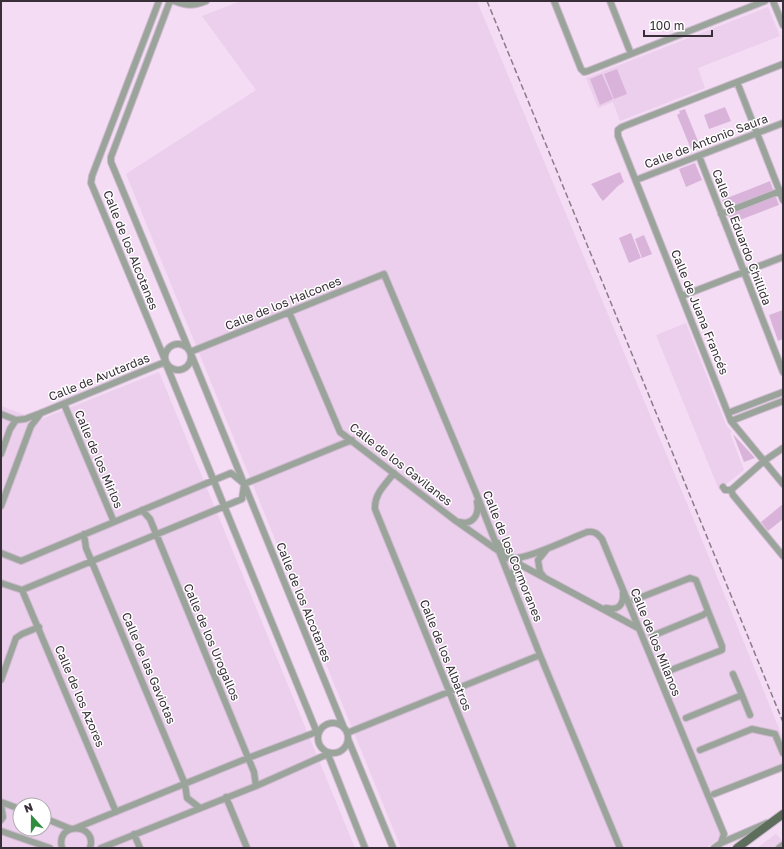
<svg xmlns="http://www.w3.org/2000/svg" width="784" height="849" font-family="'Golos Text',sans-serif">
<rect width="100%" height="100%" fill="#f4ddf4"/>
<!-- built -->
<path fill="#ebcfec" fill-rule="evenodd" d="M241 1H477L686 501 783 738V771L708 798 723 836 706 848H401L126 174 256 90 202 16Z
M768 7 780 36 698 68 705 88 620 121 613 102 598 108 586 78Z
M686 323 726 425 732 432 730 433 744 470 719 490 656 335Z
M159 372 355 848H1V406L39 420ZM20 805H44V829H20Z
M776 834 783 841V848H757Z"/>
<!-- green -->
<path fill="#dab3db" d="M617 69 627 94 614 99 604 74Z
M602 74 613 99 600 105 590 79Z
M725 107 731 121 709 129 704 115Z
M685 109 700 146 691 149 677 115 680 113 679 111Z
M695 163 702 180 686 187 679 169Z
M620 172 624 182 618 186 603 201C598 196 596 189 591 184Z
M770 181 779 205 732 223 722 200Z
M631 233 641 258 629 263 619 238Z
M644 235 652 254 642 258 635 239Z
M783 310V339L778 341 769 315Z
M733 434 755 458 744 462Z
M783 504V519L768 531 761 522Z"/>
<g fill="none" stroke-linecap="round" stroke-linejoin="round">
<!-- minor casing -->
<g stroke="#cebace" stroke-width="8">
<path id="minor" d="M159 1 92 176 91 183 165 360
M170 1 111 157V162L189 350
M174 1C187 6 194 6 206 1
M554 1 581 69 584 72 588 71 765 1
M610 1 631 54
M773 1 783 25
M783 64 622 127 618 130V136L731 421 783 484
M737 82 783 200
M699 156 783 372
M636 180 783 123
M721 214 783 190
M682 296 783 257
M289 312 340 432 456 521 500 552C502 554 503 557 506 558 521 563 571 538 587 532 594 531 597 533 602 539L724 834 721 843 714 848
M165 357a13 13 0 1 1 26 0a13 13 0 1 1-26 0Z
M190 352 384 274 476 493 540 655 620 848
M191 354 344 728
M166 364 318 735
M64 404 114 522
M728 413 783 392
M1 414 16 420
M731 421 783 401
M783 448 764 461 731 490 733 495 783 556
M1 454 10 429 16 420 25 419 41 413 165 362
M394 473C385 485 374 494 375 509L513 848
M244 484 352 440
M723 487 725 490H731
M1 506 31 426 41 413
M142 510 150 519 254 772 256 786
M459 522 465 523C476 521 479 512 477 502
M84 534 86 548 185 784 187 798 200 808
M498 543 517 563 638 628
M1 553 21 561 231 473 243 483
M544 577 540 572 538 560 547 549
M513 580V572L519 561
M1 583 22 590 242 499 244 485
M22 590 116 812
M634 600 690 578 696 580 708 611 703 615 652 636
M606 608C618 611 624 605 623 593
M666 672 722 650V646L708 611
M733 674 742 695
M1 680 16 638 22 634 39 627
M686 718 742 695 750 715
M318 738a15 15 0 1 1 30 0a15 15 0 1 1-30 0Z
M347 733 540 655
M348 739 393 848
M700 750 752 729 775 734 783 753
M327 752 365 848
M714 794 783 767
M226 797 247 848
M1 802 20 809
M1 805 3 817 1 820
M44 818 71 829
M76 828 248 758 319 731
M1 831 50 848
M134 834 140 848
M721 843 767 823
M62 848C55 821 98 823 90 848
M101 848 256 786 330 753
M779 848 783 845"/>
</g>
<!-- major casing -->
<g stroke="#cebace" stroke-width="10">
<path id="major" d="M737 848 783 814"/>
</g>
<!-- minor -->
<use href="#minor" stroke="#9aa49b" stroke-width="6"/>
<!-- major -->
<use href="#major" stroke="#5d6e5d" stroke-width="8"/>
<!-- rail -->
<path stroke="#8a7b8a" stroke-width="1.5" stroke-dasharray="6 3" stroke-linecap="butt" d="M487 1 783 722"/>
</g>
<g text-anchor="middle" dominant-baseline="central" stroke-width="3" stroke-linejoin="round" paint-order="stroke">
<!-- street labels -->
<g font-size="12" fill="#372e37" stroke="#fff">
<text transform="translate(706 141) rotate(-21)">Calle de Antonio Saura</text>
<text transform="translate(742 237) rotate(69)">Calle de Eduardo Chillida</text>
<text transform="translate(131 250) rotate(68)">Calle de los Alcotanes</text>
<text transform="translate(283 303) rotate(-22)">Calle de los Halcones</text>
<text transform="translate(700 312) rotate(68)">Calle de Juana Francés</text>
<text transform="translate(99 377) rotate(-22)">Calle de Avutardas</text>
<text transform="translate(99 459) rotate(67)">Calle de los Mirlos</text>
<text transform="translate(401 464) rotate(38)">Calle de los Gavilanes</text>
<text transform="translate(513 556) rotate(68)">Calle de los Cormoranes</text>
<text transform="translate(304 602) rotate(68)">Calle de los Alcotanes</text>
<text transform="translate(212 642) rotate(67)">Calle de los Urogallos</text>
<text transform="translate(656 642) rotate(68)">Calle de los Milanos</text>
<text transform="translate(446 655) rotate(68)">Calle de los Albatros</text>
<text transform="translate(149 668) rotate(67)">Calle de las Gaviotas</text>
<text transform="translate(80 696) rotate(67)">Calle de los Azores</text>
</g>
</g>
<!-- border -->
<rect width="784" height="849" fill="none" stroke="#372e37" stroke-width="4"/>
<!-- north arrow -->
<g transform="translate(32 817) rotate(339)"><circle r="19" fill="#ffffff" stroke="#afabaf"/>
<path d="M0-3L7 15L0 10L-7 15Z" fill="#308d3f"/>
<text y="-6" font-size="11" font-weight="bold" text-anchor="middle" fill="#372e37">N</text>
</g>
<!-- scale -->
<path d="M644 30v6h68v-6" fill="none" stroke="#372e37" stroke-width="2"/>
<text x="650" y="30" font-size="12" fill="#372e37" stroke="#ffffff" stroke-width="3" paint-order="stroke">100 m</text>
</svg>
